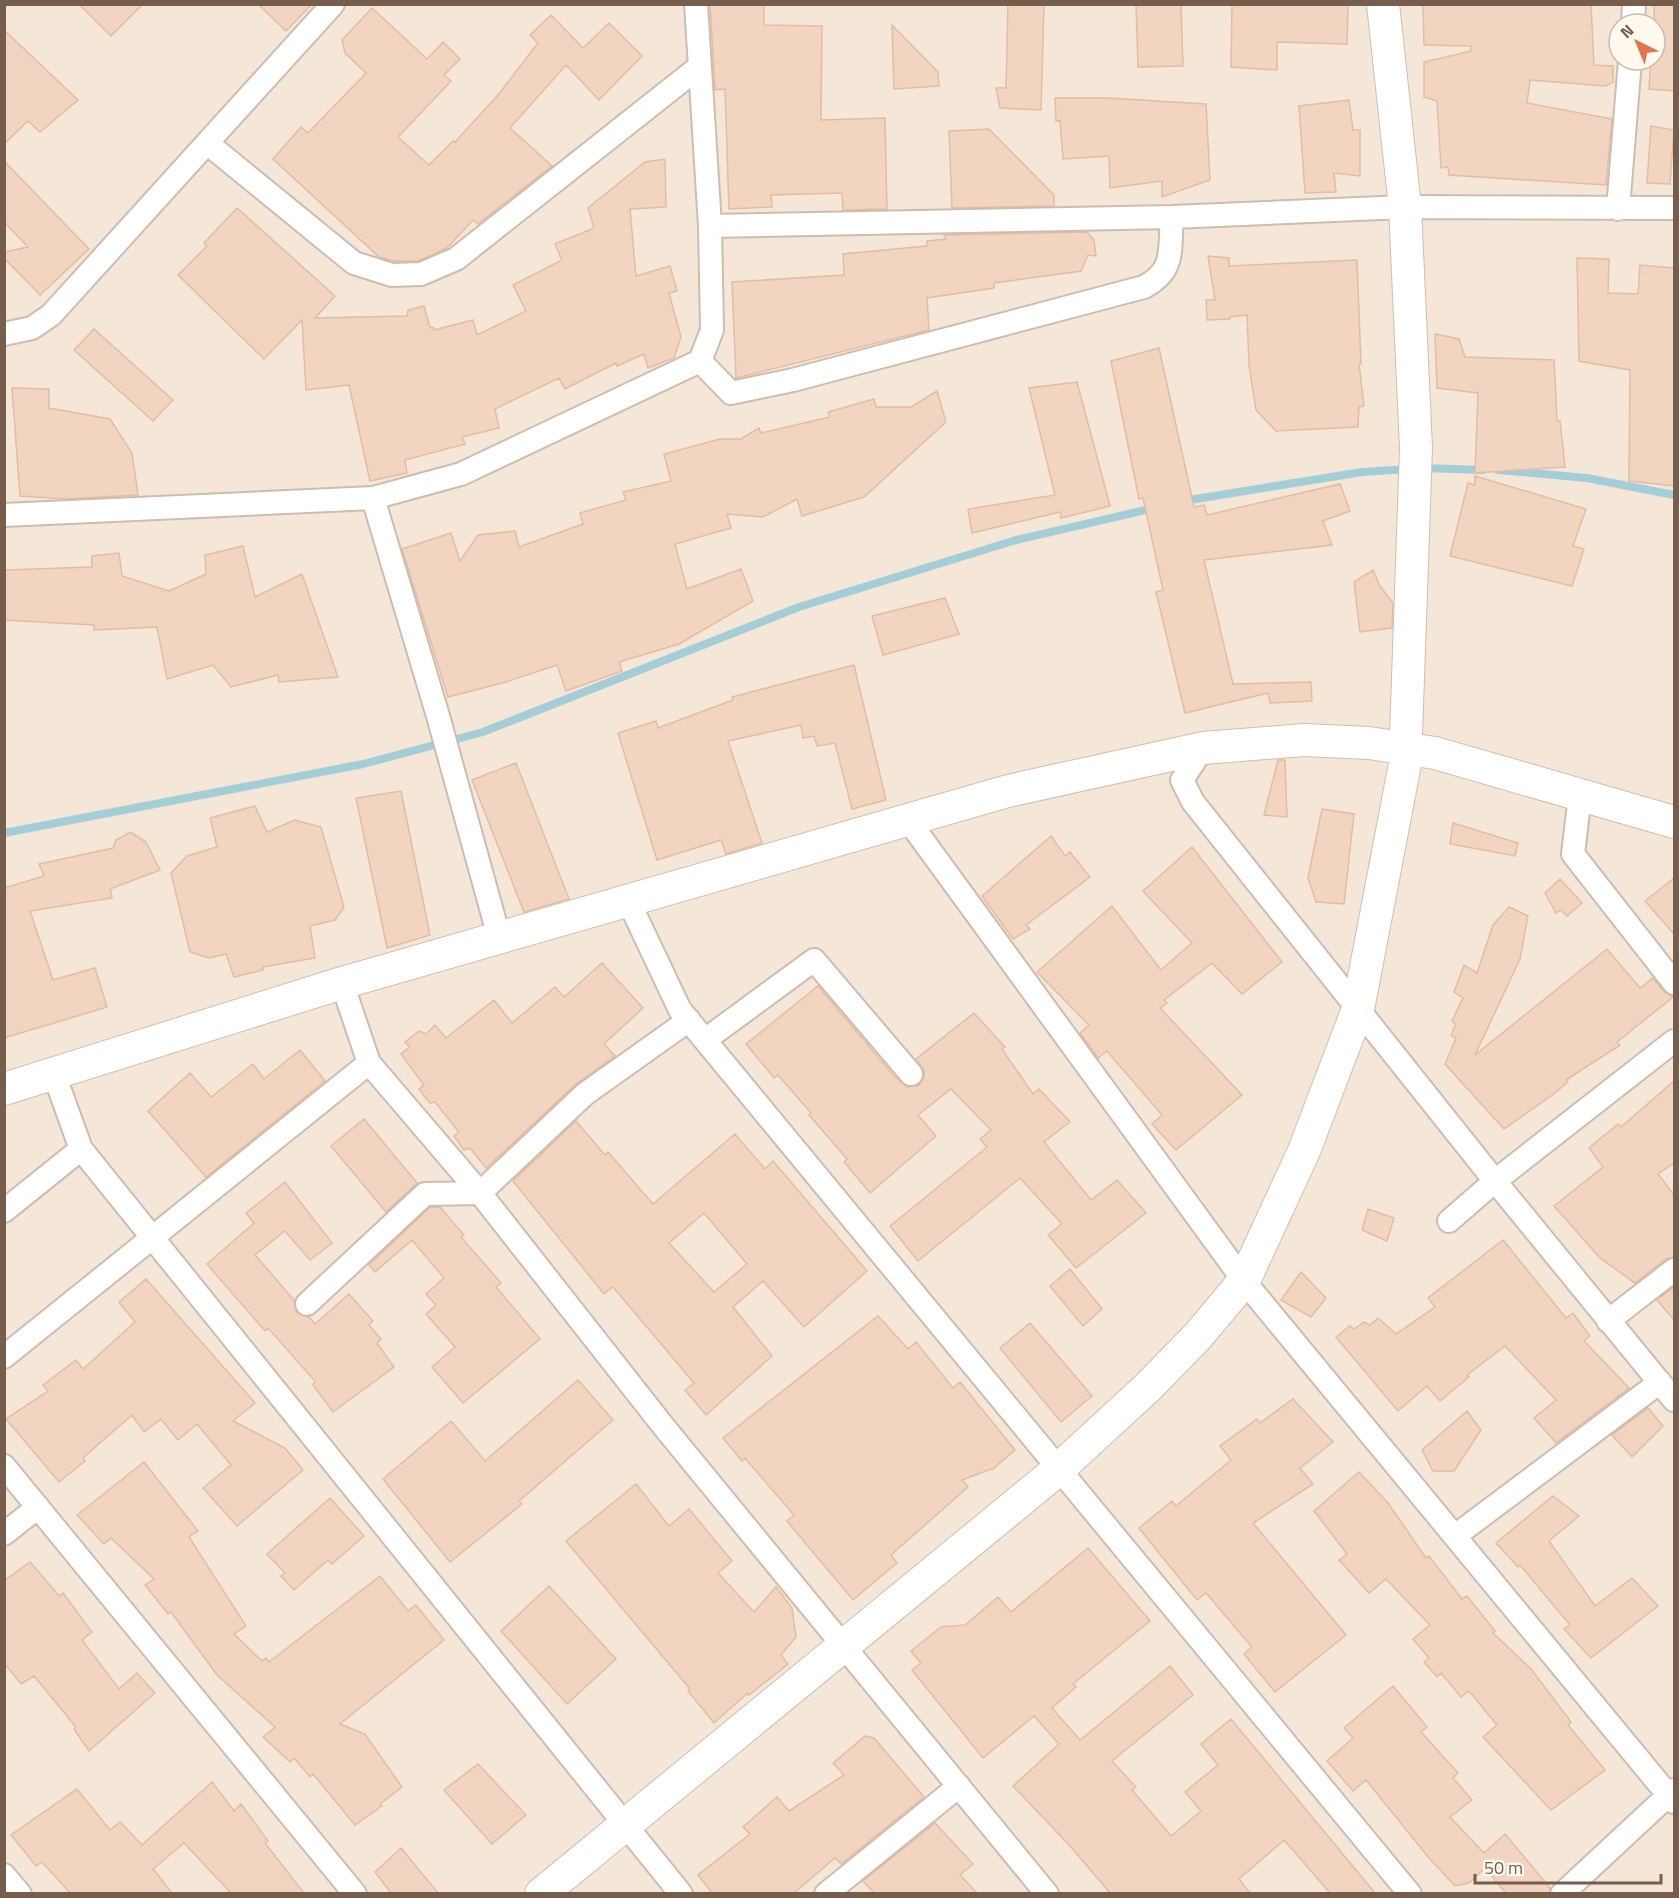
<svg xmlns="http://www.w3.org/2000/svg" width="1679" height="1898" font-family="'Titillium Web',sans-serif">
<rect width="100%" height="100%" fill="#fcf5e9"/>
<!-- residential -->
<path fill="#f4e7d7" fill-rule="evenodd" d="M5 5H1674V1893H5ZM1619 24H1655V60H1619Z"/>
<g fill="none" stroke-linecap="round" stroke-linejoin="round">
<!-- stream -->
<path stroke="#a3ced8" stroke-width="8" d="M1423 468 1483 470
M1498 470 1587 478 1674 495
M1183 501 1362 472 1408 469
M4 833 363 764 483 732 799 607 1016 540 1154 508"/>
</g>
<!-- building -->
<path fill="#f1d5c1" stroke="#e4bca1" stroke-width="1.5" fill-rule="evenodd" d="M79 4H143L111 36Z
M258 4H312L286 31Z
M710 4H764V25L822 26 821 120 885 118 887 209 843 210 842 193 771 195 772 207 729 209 725 89 715 90Z
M1008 4H1044L1041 110 1000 108 996 88H1006Z
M1136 4H1181L1183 66 1138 67Z
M1232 4H1348L1347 44 1277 42V70L1231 67Z
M1423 4H1591L1594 65 1613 66V82L1605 86 1530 80 1527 103 1612 119 1606 185 1449 175 1448 167 1441 168 1437 101 1424 97V62L1471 51V46L1424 45Z
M1654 4H1674V91L1649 89 1651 60H1655Z
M372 8 427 59 443 42 460 59 444 75 451 81 398 137 429 165 453 141 455 142 498 95 538 43 530 35 551 15 583 48 609 23 642 56 599 100 566 65 510 128 552 166 478 224 473 220 447 248 418 261H394L379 257 273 159 301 127 308 133 366 73 345 53 342 40Z
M892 25 938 72 939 86 894 89Z
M4 30 78 100 40 132 28 121 4 144Z
M1055 98H1108L1206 104 1210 180 1162 197V181L1110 188 1109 156 1063 159 1060 121H1056Z
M1349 100 1353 130H1360V176L1334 173 1336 192 1305 193 1299 106Z
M1651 126 1674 130 1670 184 1647 183Z
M989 129 1054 195V206L952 208 949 131Z
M665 159 666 207 630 209 636 276 670 266 677 291 669 293 681 337 674 358 648 368 644 354 617 366 616 363 565 389 559 378 495 409 499 428 462 437 465 444 405 460 407 473 370 481 349 385 306 390 302 320 264 359 178 275 207 246 204 243 237 208 335 296 315 318 407 316 408 310 424 306 430 328 433 327 434 330 473 320 477 335 526 311 513 285 562 260 555 244 594 228 588 208 645 162Z
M4 161 89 249 40 295 4 258V252L28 247 4 222Z
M1087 232 1094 240 1096 256 1088 255 1081 271 994 283V288L927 298 929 330 736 378 732 282 844 275 843 254 927 246V241L946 239 944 235Z
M1208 256 1229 258V266L1357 260 1361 364H1359L1364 406 1359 407 1358 427 1276 431 1256 410 1249 365 1247 315 1230 317V319L1207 320 1206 300H1215Z
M1577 258 1609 259 1608 293 1638 294 1640 265 1674 268V486L1629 481 1630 370 1579 361Z
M94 329 173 400 153 421 74 350Z
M1435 334 1459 339 1465 357 1554 360 1557 421H1560L1565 467 1475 473 1478 393 1437 388Z
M1159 348 1194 507 1204 505 1207 515 1340 484 1350 511 1323 521 1332 545 1204 560 1233 684 1311 682 1312 701 1270 703 1268 693 1185 713 1156 592 1163 590 1143 498 1139 499 1111 361Z
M1077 382 1110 506 1061 518 1060 512 972 533 968 509 1055 495 1029 388Z
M12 388 49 389V408L110 419 132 453 138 495 66 499 20 496Z
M937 391 946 422 864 497 802 516 797 499 763 517 727 514 731 528 675 544 687 589 741 569 753 601 679 644 619 662 622 671 566 691 557 665 506 682 448 697 402 549 451 533 460 561 478 535 515 531 519 547 583 524 580 513 626 500 623 492 671 481 664 454 720 439H741L759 428 761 433 830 417 828 412 874 399 876 407H911Z
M1475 476 1586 509 1573 546 1584 549 1572 586 1450 556 1468 483 1475 485Z
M243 546 255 597 302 574 338 677 279 682 278 675 231 687 213 665 167 679 157 627 94 630V625L4 620V570L92 567V556L119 553 122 576 169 591 206 574 205 555Z
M1373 570 1380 586 1393 603 1392 628 1360 632 1354 582Z
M945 598 959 634 883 655 872 616Z
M854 665 886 800 852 809 835 743 817 746 814 736 803 738 801 725 728 741 762 843 726 854 721 840 657 860 618 733 656 721 658 728 733 700 732 697Z
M1278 760H1285L1287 817 1264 815Z
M516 763 569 899 524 912 472 780Z
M401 791 430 935 387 948 356 798Z
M255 806 267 832 295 820 321 827 344 907 335 920 310 926 315 958 263 967V970L234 977 226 954 209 958 190 952 171 873 187 856 217 847 210 818Z
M1322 809 1354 814 1344 904 1316 902 1308 878Z
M1453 823 1518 843 1515 856 1450 844Z
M130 832 146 842 160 870 110 889 112 898 30 911 53 980 95 968 107 1007 4 1038V888L44 876 39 864 113 848 116 840Z
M1051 836 1065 856 1070 852 1090 877 1026 925 1030 929 1013 939 982 896Z
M1192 847 1282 962 1242 994 1212 963 1164 1000 1167 1003 1160 1008 1242 1095 1176 1150 1152 1124 1162 1115 1107 1051 1098 1058 1080 1033 1089 1025 1037 972 1112 906 1161 970 1192 943 1143 891Z
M1674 878V934L1645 901Z
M1560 879 1582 903 1567 916 1561 910 1556 913 1545 893Z
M1509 907 1528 916 1520 959 1475 1055 1607 949 1640 988 1653 978 1664 992 1673 997 1617 1042 1620 1045 1566 1080 1568 1082 1551 1096 1504 1129 1445 1064 1456 1038 1451 1035 1456 1024 1452 1021 1463 998 1454 992 1464 965 1477 973 1493 925Z
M602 963 643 1008 604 1044 615 1056 576 1084 486 1168 470 1148 464 1150 454 1136 459 1132 435 1102 430 1103 419 1089 424 1085 401 1054 410 1047 405 1042 419 1031 426 1034 435 1025 446 1038 494 1000 512 1023 555 987 564 997Z
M818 986 894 1076 907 1087 919 1085 924 1078V1071L916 1059 974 1013 1005 1047 1002 1049 1033 1094 1039 1089 1070 1122 1044 1142 1091 1200 1117 1180 1146 1213 1076 1268 1048 1235 1062 1224 1020 1178 918 1261 890 1226 987 1147 980 1139 991 1130 951 1089 918 1115 936 1136 870 1193 844 1162 847 1159 809 1115 811 1113 778 1075 774 1078 746 1044Z
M300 1050 325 1081 206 1177 148 1111 190 1073 211 1097 253 1064 264 1079Z
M1674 1081V1163L1658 1174 1674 1195V1257L1666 1259 1635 1283 1600 1258 1554 1206 1603 1167 1589 1148 1618 1124 1621 1127Z
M364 1119 417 1183 386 1212 331 1146Z
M576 1121 605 1155 608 1152 653 1204 735 1134 765 1169 773 1161 867 1271 804 1327 763 1281 733 1307 772 1356 706 1415 685 1390 694 1383 613 1287 604 1294 513 1181ZM704 1213 747 1264 714 1292 669 1243Z
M285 1182 332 1243 310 1260 285 1231 255 1255 294 1300 297 1313 309 1317 315 1324 349 1294 373 1321 369 1325 381 1339 377 1343 394 1367 333 1412 313 1385 315 1381 268 1328 265 1331 207 1264 254 1223 246 1213Z
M430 1207H440L464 1235 461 1237 501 1283 496 1287 540 1339 463 1403 432 1367 455 1347 426 1314 436 1305 426 1294 444 1278 412 1240 375 1272 369 1265Z
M1368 1209 1394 1218 1387 1241 1362 1230Z
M1503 1240 1566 1318 1573 1313 1590 1336 1584 1341 1629 1388 1556 1443 1534 1418 1556 1400 1505 1346 1467 1375 1469 1377 1440 1401 1427 1386 1398 1411 1336 1337 1350 1326 1354 1329 1364 1322 1370 1325 1378 1318 1396 1334 1435 1307 1428 1298Z
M1070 1269 1102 1309 1083 1326 1050 1286Z
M1301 1272 1326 1298 1311 1317 1281 1300Z
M146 1279 255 1403 233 1421 285 1448 303 1470 237 1526 203 1488 231 1465 197 1424 178 1440 161 1419 144 1432 132 1415 83 1458 85 1461 59 1482 6 1419 48 1391 43 1385 76 1360 83 1369 135 1322 119 1302Z
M1674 1287V1320L1657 1300Z
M878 1316 908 1349 916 1342 953 1388 960 1382 1015 1450 994 1468 962 1480 968 1487 891 1555 897 1563 853 1600 787 1521 794 1515 745 1458 742 1461 723 1438Z
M1030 1323 1092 1396 1061 1422 1000 1348Z
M578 1380 613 1420 519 1501 522 1504 450 1562 383 1479 451 1421 485 1461Z
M1293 1399 1333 1442 1300 1468 1313 1484 1253 1523 1346 1635 1275 1692 1244 1654 1252 1647 1206 1593 1197 1600 1139 1528 1172 1501 1176 1506 1231 1460 1220 1446 1257 1419 1260 1423Z
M1648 1408 1663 1426 1632 1457 1612 1435Z
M1467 1411 1481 1430 1454 1471H1433L1422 1450Z
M144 1462 198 1531 189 1537 246 1626 234 1634 262 1661 266 1658 269 1662 380 1576 408 1611 416 1605 444 1640 340 1724 365 1734 402 1787 380 1804 382 1806 355 1825 313 1774 310 1777 294 1758 290 1762 263 1737 275 1727 217 1675 171 1612 168 1614 145 1585 154 1579 111 1538 104 1544 77 1515Z
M1359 1472 1388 1503 1426 1558 1429 1556 1462 1599 1467 1596 1495 1631 1493 1633 1531 1669 1571 1722 1568 1725 1605 1770 1551 1810 1483 1737 1497 1725 1469 1691 1461 1697 1441 1673 1437 1677 1424 1662 1429 1658 1413 1639 1430 1625 1386 1579 1369 1593 1339 1560 1347 1554 1314 1511Z
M636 1484 669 1526 689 1509 732 1561 718 1573 754 1612 776 1587 792 1608 796 1637 781 1655 788 1664 749 1695 748 1693 714 1723 688 1691 690 1689 566 1541Z
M1553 1496 1579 1516 1549 1541 1595 1606 1632 1578 1658 1606 1591 1658 1564 1629 1570 1625 1520 1565 1518 1567 1496 1543Z
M330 1498 364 1536 332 1564 328 1560 294 1590 281 1576 285 1573 267 1554Z
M1088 1548 1150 1621 1073 1684 1076 1687 1052 1708 1080 1740 1170 1666 1193 1695 1112 1761 1136 1787 1132 1790 1171 1836 1201 1811 1185 1792 1218 1765 1201 1744 1231 1719 1375 1893H1330L1284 1840 1239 1879 1250 1893H1110L1070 1846 1013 1786 1059 1744 1034 1716 983 1758 912 1670 921 1663 911 1651 941 1627 965 1625 998 1597 1011 1612Z
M30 1562 59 1596 63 1593 92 1632 82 1640 119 1689 137 1673 155 1693 89 1751 74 1729 76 1727 34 1676 21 1684 4 1663V1581Z
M549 1586 616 1659 567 1704 501 1631Z
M1393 1686 1427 1727 1421 1732 1458 1773 1453 1778 1472 1800 1450 1817 1484 1853 1505 1834 1550 1888 1549 1893H1506L1485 1868 1469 1883 1455 1886 1429 1858 1366 1780 1353 1791 1327 1761 1353 1738 1344 1728Z
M865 1736 874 1738 924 1797 841 1864 835 1858 794 1893H712L698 1875 750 1834 743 1827 777 1797 789 1811 844 1775 833 1763Z
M478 1764 526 1815 492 1844 444 1790Z
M212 1782 234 1811 241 1804 268 1841 265 1843 304 1893H231L184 1843 153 1869 172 1893H70L42 1862 36 1866 11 1835 77 1789 110 1830 120 1822 142 1845Z
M935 1823 973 1864 960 1875 977 1893H874L863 1881Z
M401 1848 438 1893H391L375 1872Z"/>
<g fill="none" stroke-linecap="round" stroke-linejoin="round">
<!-- street casing -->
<g stroke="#cebdae" stroke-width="26">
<path id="street" d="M1633 24 1634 4
M207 143 354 263 392 275 421 274 456 259 699 67
M1618 209 1630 60
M710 226 1172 217 1405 207 1674 208
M4 334 32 328 51 315 333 4
M700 361 731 393 793 380 1144 287C1176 270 1169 250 1172 217
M373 498 438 716 499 937
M4 515 373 498 461 474 700 361 712 330 710 226 696 4
M1203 748 1182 780 1193 802 1495 1181 1674 1400
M1580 795 1573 854 1674 983
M908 820 1244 1281 1674 1802
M628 900 680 1010 1410 1894
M342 983 369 1063 480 1193 664 1427 1047 1894
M705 1040 814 960 911 1074
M54 1074 81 1149 681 1894
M4 1211 81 1149
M1449 1221 1495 1181 1674 1041
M307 1304 425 1194 480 1193 585 1094 689 1020
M1608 1321 1674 1270
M4 1357 369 1063
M4 1466 355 1894
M4 1534 38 1507
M1455 1536 1660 1382
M4 1875 20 1894
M826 1894 959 1786
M1562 1894 1674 1790"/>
</g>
<!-- secondary casing -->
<g stroke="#d1beac" stroke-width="34">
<path id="secondary" d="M4 1089 342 983 1008 791 1203 748 1304 740 1369 743 1435 753 1674 822
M541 1894 1059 1469 1147 1388 1197 1337 1244 1281 1304 1151 1358 1009 1405 764 1416 448 1405 207 1383 4"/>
</g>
<!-- street -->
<use href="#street" stroke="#fff" stroke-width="22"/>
<!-- secondary -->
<use href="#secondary" stroke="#fff" stroke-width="32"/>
</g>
<!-- border -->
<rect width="1679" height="1898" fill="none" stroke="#775d4c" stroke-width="12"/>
<!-- north arrow -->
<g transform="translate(1637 42) rotate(317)"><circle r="28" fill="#fff9ef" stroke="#c9bbae" stroke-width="1.5"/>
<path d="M0-4.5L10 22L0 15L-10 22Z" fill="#e37551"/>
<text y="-9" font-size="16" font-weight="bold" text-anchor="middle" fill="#775d4c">N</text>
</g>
<!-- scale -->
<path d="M1475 1874v9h186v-9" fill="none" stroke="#775d4c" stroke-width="3"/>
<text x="1484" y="1874" font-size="18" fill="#775d4c" stroke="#fff9ef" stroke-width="4.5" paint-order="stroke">50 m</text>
</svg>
